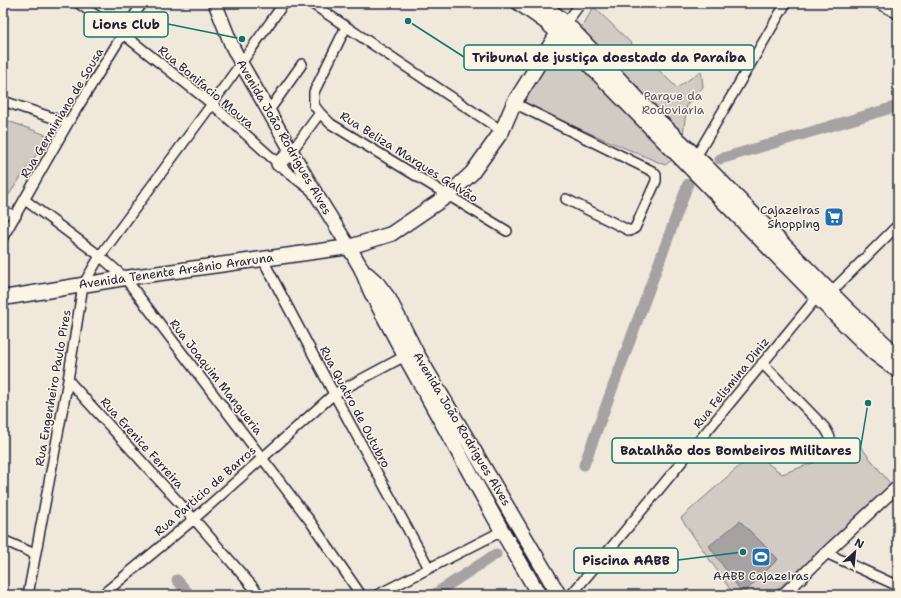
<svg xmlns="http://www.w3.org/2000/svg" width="901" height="598" font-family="'Shantell Sans',sans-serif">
<rect width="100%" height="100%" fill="#efe8db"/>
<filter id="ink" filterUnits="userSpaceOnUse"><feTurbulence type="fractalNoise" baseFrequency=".025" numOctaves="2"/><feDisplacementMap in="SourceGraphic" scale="8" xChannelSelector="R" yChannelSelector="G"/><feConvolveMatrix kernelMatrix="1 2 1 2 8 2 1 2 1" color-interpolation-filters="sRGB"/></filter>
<g filter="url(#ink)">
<!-- green -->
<path fill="#d1cbc3" stroke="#7a767f" d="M594 7 677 88 701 71 703 87 687 104 683 135 662 112 579 31Z
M560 45 672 160 665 165 521 104Z
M3 119 49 136 8 196 3 194Z
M860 446 893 487 771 595H734L681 518 754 453 782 474Z"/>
<!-- water -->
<path fill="#a6a2a2" stroke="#716f79" d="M740 521 778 559 743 594 709 546Z"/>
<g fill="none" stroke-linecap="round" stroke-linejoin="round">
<!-- canal -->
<path stroke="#a6a2a2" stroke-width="11" d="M720 159 898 106
M584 465 688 184
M177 580 190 595
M433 595 496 554"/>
<!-- minor casing -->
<g stroke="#22223b" stroke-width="12">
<path id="minor" d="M78 3 123 34 212 104 290 174 312 191
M311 3 502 131
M877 3 898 14
M566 23 581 3
M346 27 314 92V105L320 113 331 124 507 231
M3 101 68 123
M514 103 652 171 656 175V181L635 228 630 231 566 199
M268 112 302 64
M291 152 320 113
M696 157 786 3
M25 200 100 256 125 278 310 521 361 595
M3 211 16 216
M3 237 68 123 142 3
M262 258 334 394 429 568
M831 292 898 225
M762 363 825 428C838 448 828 449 811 457
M68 380 194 519 260 595
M3 540 35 554
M826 553 898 586
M28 595 68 380 83 285 100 256 212 104 284 3
M102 595 194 519 334 394 405 356
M377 595 502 531
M571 595 615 543 817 297"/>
</g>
<!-- tertiary casing -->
<g stroke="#22223b" stroke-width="14">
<path id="tertiary" d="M783 595 826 553 898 486"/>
</g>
<!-- secondary casing -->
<g stroke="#22223b" stroke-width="16">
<path id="secondary" d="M215 3 232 46 241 63 316 194 349 247
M278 164 291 152"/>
</g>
<!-- primary casing -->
<g stroke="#22223b" stroke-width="17">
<path id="primary" d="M519 3 546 22 558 33 817 297 874 353 898 371
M541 3 566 23 657 119 706 166 848 310 898 356
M349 247 361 268 371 292 405 356 502 531 539 595
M367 274 377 283 389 299 417 354 559 595
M3 298 125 278 349 247 391 234 447 196 472 173 502 131 514 103 558 33 566 23"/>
</g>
<!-- minor -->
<use href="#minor" stroke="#fcf5e5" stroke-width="9"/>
<!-- tertiary -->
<use href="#tertiary" stroke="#fcf5e5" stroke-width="11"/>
<!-- secondary -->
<use href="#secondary" stroke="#fcf5e5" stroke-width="13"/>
<!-- primary -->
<use href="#primary" stroke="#fcf5e5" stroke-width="14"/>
</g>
</g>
<!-- icons -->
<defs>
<g id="supermarket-square" transform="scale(1)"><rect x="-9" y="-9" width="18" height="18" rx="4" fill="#1f6fb2" stroke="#fcf5e5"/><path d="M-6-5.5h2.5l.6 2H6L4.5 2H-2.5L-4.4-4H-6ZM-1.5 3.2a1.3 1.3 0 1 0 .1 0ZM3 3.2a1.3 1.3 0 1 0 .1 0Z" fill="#fff"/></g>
<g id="stadium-square" transform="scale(1)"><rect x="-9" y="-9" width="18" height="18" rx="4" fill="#1f6fb2" stroke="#fcf5e5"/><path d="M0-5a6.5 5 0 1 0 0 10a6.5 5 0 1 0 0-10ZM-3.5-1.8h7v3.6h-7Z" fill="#fff"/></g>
</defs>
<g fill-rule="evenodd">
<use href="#supermarket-square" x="834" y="217"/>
<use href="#stadium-square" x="761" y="557"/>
</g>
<g text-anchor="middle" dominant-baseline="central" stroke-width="3" stroke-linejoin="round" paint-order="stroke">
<!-- street labels -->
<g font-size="12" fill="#22223b" stroke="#fcf5e5">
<text transform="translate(206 87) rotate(40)">Rua Bonifacio Moura</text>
<text transform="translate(62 113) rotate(-59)">Rua Germiniano de Sousa</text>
<text transform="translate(284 137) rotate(60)">Avenida João Rodrigues Alves</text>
<text transform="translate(409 157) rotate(32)">Rua Beliza Marques Galvão</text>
<text transform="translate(176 271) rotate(-8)">Avenida Tenente Arsênio Araruna</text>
<text transform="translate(216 377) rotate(52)">Rua Joaquim Mangueria</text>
<text transform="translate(731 383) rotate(-51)">Rua Felismina Diniz</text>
<text transform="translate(53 388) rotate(-80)">Rua Engenheiro Paulo Pires</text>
<text transform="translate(355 407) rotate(62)">Rua Quatro de Outubro</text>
<text transform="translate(462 429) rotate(59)">Avenida João Rodrigues Alves</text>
<text transform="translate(142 443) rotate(48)">Rua Erenice Ferreira</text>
<text transform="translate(205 491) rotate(-41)">Rua Particio de Barros</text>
</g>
<!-- park labels -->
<g font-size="12" fill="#575564" stroke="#fcf5e5">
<text x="673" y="96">Parque da<tspan x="673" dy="14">Rodoviaria</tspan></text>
</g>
<!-- poi labels -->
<g font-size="12" fill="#22223b" stroke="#fcf5e5" text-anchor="end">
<text x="820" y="210">Cajazeiras<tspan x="820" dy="14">Shopping</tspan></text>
<text x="761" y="576" text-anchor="middle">AABB Cajazeiras</text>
</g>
</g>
<!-- callouts -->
<path fill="none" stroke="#0f766e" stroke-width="1.5" d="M242 39L168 24M408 21L464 57M868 403L860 451M743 552L678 560"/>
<g fill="#0f766e" stroke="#fcf5e5" stroke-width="1.5">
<circle cx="242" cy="39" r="4"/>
<circle cx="408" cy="21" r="4"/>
<circle cx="868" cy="403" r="4"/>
<circle cx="743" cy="552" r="4"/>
</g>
<g fill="#fcf5e5" stroke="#0f766e" stroke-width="1.5">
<rect x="84" y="12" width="84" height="25" rx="4"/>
<rect x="464" y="45" width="290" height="25" rx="4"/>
<rect x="612" y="438" width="248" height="25" rx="4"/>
<rect x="574" y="548" width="104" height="25" rx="4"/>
</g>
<g font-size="13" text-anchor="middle" font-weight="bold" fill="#22223b">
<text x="126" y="29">Lions Club</text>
<text x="609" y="62">Tribunal de justiça doestado da Paraíba</text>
<text x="736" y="455">Batalhão dos Bombeiros Militares</text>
<text x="626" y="565">Piscina AABB</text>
</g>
<!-- margin -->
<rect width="901" height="598" fill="none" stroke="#fcf5e5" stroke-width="16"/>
<rect x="8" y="8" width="885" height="582" fill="none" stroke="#22223b" stroke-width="1.5" filter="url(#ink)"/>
<!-- north arrow -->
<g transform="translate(855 552) rotate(27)" stroke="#fcf5e5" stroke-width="3" paint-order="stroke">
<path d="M0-3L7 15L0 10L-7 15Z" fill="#22223b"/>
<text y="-6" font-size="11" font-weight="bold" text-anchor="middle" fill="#22223b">N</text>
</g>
</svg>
